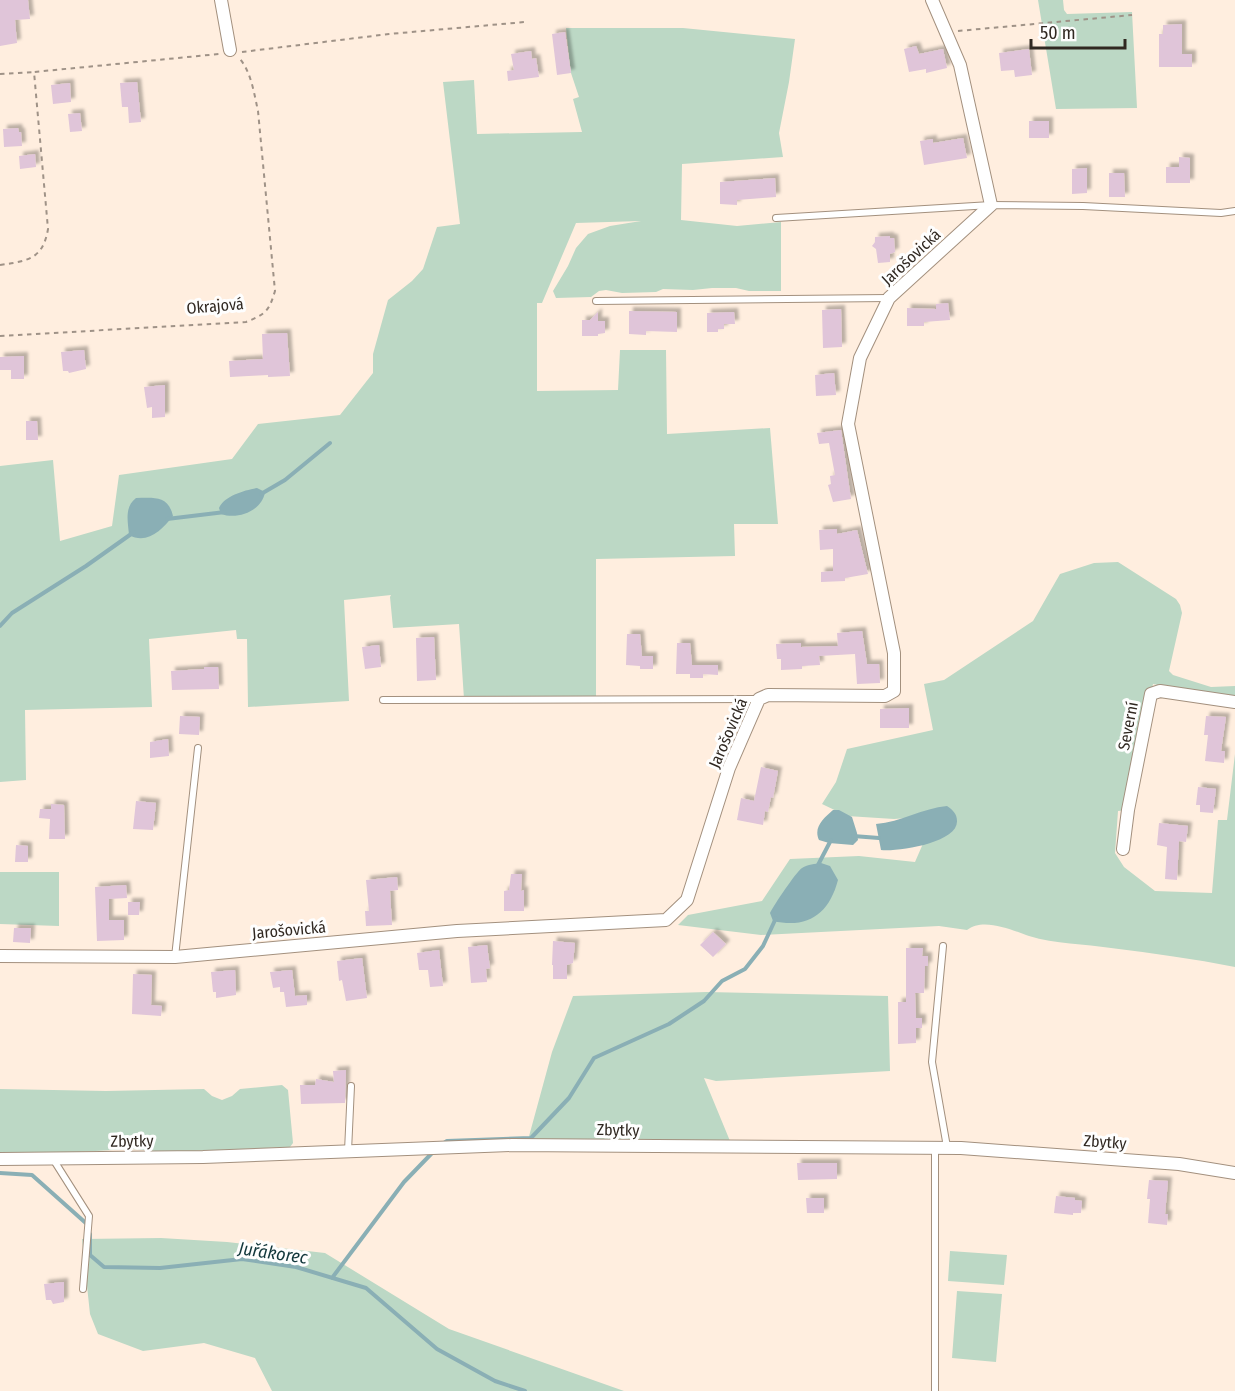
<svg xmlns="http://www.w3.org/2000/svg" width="1235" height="1391" font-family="'Fira Sans Condensed',sans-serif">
<defs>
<filter id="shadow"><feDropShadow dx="4" dy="-4" stdDeviation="1.5" flood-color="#0004"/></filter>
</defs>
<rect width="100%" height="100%" fill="#ffeedf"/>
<!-- green -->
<path fill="#bcd8c5" d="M1038 0H1063L1064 10 1067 14 1132 12 1137 108 1056 109Z
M566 28H683L795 39 789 82 779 133 783 157 682 164 681 220 737 226 781 222V291H749L736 288H712L693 290 663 289 656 292 622 293 606 290 599 291 591 297 556 298 553 291 568 266 576 248 588 234 610 226 641 221 576 223 542 303H537V391L618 390 620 350H666L667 434 770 428 778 524H734L735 556 596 559V697L464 699 459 624 393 628 390 597 391 595 344 600 349 701 248 707 247 639H237L236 630 149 639 152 707 25 710 26 780 0 782V466L53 460 60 541 112 526 119 475 232 459 258 424 340 415 373 373V354L388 300 412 281 423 269 437 227 460 224 443 82 474 80 477 134 582 132 573 99 579 97 571 73Z
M1118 562 1176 599 1180 605 1182 613 1169 671 1173 675 1211 687 1235 686V701L1153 684 1128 810 1118 811 1115 853 1124 867 1155 891 1212 893 1218 820H1227L1235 754V967C1194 959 1153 953 1111 948 1085 944 1055 944 1029 936 1012 930 983 917 967 930L939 926 761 935 678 925 688 915 762 901 790 859 859 856 915 862 935 816 894 819 847 816 822 804 836 782 847 749 933 730 924 684 944 680 1033 621 1060 574 1094 563Z
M0 872H59V926L0 924Z
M707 992 888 996 890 1071 716 1081 704 1078 730 1141 528 1140 552 1052 573 996Z
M282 1085 288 1090 293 1143 290 1147 168 1152 131 1149 60 1153 0 1152V1089L106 1091 204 1089 212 1096 222 1100 232 1096 240 1089Z
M161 1238 227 1242 325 1253 449 1329 624 1391H272L255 1358 204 1343 143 1351 98 1334 90 1314 82 1239Z
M950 1251 1007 1255 1004 1285 948 1281Z
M957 1291 1002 1294 996 1362 952 1358Z"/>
<!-- water -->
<path fill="#8aafb5" d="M257 488 265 492C262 511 238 520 221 514L219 508C224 496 245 490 257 488Z
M136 498C154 498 168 495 173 516 162 530 147 545 129 535 128 522 124 507 136 498Z
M947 806C953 810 957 814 957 821 958 843 897 852 881 850L876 824C901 822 923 808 947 806Z
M833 810H839L852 817 857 833 858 840 853 845 829 843 819 840C813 827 824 818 833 810Z
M821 863 830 866 838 880C829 914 808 929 773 921L770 913C774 905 796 872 802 868 808 864 815 864 821 863Z"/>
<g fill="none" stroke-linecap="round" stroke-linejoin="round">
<!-- stream -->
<path stroke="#8aafb5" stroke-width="4" d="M261 494 285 480 330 443
M167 519 225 512
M0 626 12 613 86 566 134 532
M853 836 879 838
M818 865 831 840
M444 1143 447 1141 531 1138 569 1098 594 1058 669 1024 704 1001 722 981 745 969 763 946 776 918
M0 1173 32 1175 88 1225
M90 1234V1255L104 1267 160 1268 242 1259 296 1267 366 1288 437 1349 495 1381 525 1391
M332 1278 404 1182 434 1151"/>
</g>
<!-- building -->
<path fill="#e0c5d9" filter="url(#shadow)" d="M0 0H28L30 19 15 20 17 43 0 46Z
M1182 24V54H1192V67H1159V34H1163V25Z
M565 32 571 73 557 75 552 34Z
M916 46 919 54 943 49 947 68 926 73V69L909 72 904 49Z
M1029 49 1032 75 1015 77 1014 70 1001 71 999 53Z
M531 51 532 59 536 58 539 77 508 81 507 71 514 70 511 54Z
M137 82 141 122 129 123 128 107H122L120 83Z
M70 83 71 102 53 104 51 85Z
M80 113 82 131 70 132 68 114Z
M1029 121H1049V138H1029Z
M18 128 19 132H21L22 146 4 147 3 129Z
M963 138 967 158 924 165 920 141 933 139V143Z
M35 154 36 167 20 169 19 156Z
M1179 157 1190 158V183H1166V167H1179Z
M1087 168V193L1072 194V169Z
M1109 173H1124L1125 197H1109Z
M775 178 776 197 737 200V205L720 204V182Z
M890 236V238H894L895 252 890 254V262L878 263 876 249 872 246 875 242V237Z
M948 303 950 320 924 322V326H907V308L936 309V304Z
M841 309 842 347 823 348 822 310Z
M629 311 677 312V332L646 331V335L629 334Z
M598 312V321H605V333L598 334V336H582V320H590Z
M734 312 735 324H724V329H718V332H707V313Z
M287 333 290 376 268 377V375L230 377 229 361 263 359 262 334Z
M84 350 86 369 69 373 68 371H63L61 352Z
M24 356V379H11V370H0V357Z
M834 373 836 395 816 396 815 375Z
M165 385V417L152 418V407L147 408 144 387Z
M26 421H37L38 440H26Z
M841 430 851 499 833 502 828 485 831 484 830 476 835 475 829 443 819 444 817 433Z
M837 529V534L857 530 868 574 845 578V581L821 582V572L833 571V549L820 550 819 530Z
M862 631 867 664H879L880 683 857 684 855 654 819 656 820 665 802 666V669L781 670V659H777L776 644 801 643V647L838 646 837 633Z
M627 634H640L642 656H653V669H640V666L626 665Z
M434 637 436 680 417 681 416 638Z
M677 643H690L692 665H718V675L703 674V678H690V674H676Z
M379 645 381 667 365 669 362 647Z
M204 667H218L219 689 172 690 171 671 204 669Z
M909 708V728H880V709Z
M180 716 200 717 199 735 179 734Z
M1206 716 1226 717 1221 751H1225L1224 763 1205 761 1208 735H1204Z
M168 739 169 756 150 758V742Z
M761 767 778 771 773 798 771 797 768 812 765 811 763 825 737 820 741 798 754 801Z
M1198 787 1216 789 1213 813 1200 812V805H1196Z
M136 801 156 803 153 830 133 829Z
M51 804 64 805 65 839H49L50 819 39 818 40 809H51Z
M1159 823 1188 826 1186 842 1179 841 1177 880 1165 879 1167 847 1157 845Z
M16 845 28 846V862H15Z
M511 874H522L521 891 524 890V911H504V891L509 890Z
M397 877 398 890 390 891 392 925 366 926 365 911H369L366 880Z
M126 885 127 898 109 899V920H124V940L97 941 95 887Z
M128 902H140L139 915H128Z
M14 928H31L30 943 13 942Z
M713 932 726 944 713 957 700 945Z
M553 941 575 943 573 963 567 965V979H553V965H552Z
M487 945 490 968 486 969 487 982 471 983 468 947Z
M906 948H923L922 956H928V966H925L924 993H915L916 1018H922V1028H916V1043L898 1044V1002H906Z
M439 950 443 986 430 987 428 970H419L417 953Z
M362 958 367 998 346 1001 342 980 339 981 337 961Z
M235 970 236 995 216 998V992H213L211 972Z
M292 970 295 996 307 995V1005L286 1007 284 992H280V987L273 988 270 972Z
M133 974 152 975 151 1005 162 1006 161 1016 132 1014Z
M346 1070 345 1103 301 1104 300 1085H315L316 1079 334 1082 333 1071Z
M797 1163H837V1179L798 1180Z
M1149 1180 1168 1181 1165 1214H1168L1167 1225 1148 1223 1150 1199H1147Z
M1056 1196 1075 1198V1200L1082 1201 1081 1213H1073V1215L1054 1213Z
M806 1198H824V1213H807Z
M64 1282V1302L53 1304 51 1300H46L44 1284Z"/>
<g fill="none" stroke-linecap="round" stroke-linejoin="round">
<!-- lane casing -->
<g stroke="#a3907e" stroke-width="8">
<path id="lane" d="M776 218 991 205 1083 206 1221 213 1235 211
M596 301 889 298
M383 700 758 699
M943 946 932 1062 947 1147
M175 957 198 748
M348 1151 351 1086
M53 1159 89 1216 83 1289
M935 1391V1148"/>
</g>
<!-- street casing -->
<g stroke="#a3907e" stroke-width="14">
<path id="street" d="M221 0 230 50
M1123 849 1128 810 1151 694 1160 691 1235 702
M0 956 175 957 457 931 666 920 687 900 729 768 759 699 768 695 885 696 894 691V653L848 424 860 358 889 298 991 205 960 65 932 0
M0 1159 203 1157 512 1145 961 1148 1179 1164 1235 1173"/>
</g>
<!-- path -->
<path stroke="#9f9287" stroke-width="2" stroke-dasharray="4.5 4.5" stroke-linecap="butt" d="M958 31 1132 15
M242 52 389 34 525 22
M0 74 34 72
M0 265C28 261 43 259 48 229L34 72 219 54
M0 336 246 322C266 314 269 311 275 291L258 111C254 93 251 71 239 58"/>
<!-- lane -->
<use href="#lane" stroke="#fff" stroke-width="6"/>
<!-- street -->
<use href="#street" stroke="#fff" stroke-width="12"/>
</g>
<g text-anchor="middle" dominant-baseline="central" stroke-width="6" stroke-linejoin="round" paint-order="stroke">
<!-- street labels -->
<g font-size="16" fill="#302821" stroke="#fefefe">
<text transform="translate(911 257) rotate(-43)">Jarošovická</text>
<text transform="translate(215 306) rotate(-5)">Okrajová</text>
<text transform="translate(1128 726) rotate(-79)">Severní</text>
<text transform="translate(728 733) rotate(-67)">Jarošovická</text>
<text transform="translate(289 930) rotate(-5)">Jarošovická</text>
<text transform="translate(618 1130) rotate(1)">Zbytky</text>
<text transform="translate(132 1141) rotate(-1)">Zbytky</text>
<text transform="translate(1105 1142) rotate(4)">Zbytky</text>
</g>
<!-- water labels -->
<g font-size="18" font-style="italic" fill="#12373c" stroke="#fefefe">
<text transform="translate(273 1253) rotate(8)">Juřákorec</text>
</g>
</g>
<!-- scale -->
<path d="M1031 39v9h94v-9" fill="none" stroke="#302821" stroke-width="3"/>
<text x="1040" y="39" font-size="18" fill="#302821" stroke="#fefefe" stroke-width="4.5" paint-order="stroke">50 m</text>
</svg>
